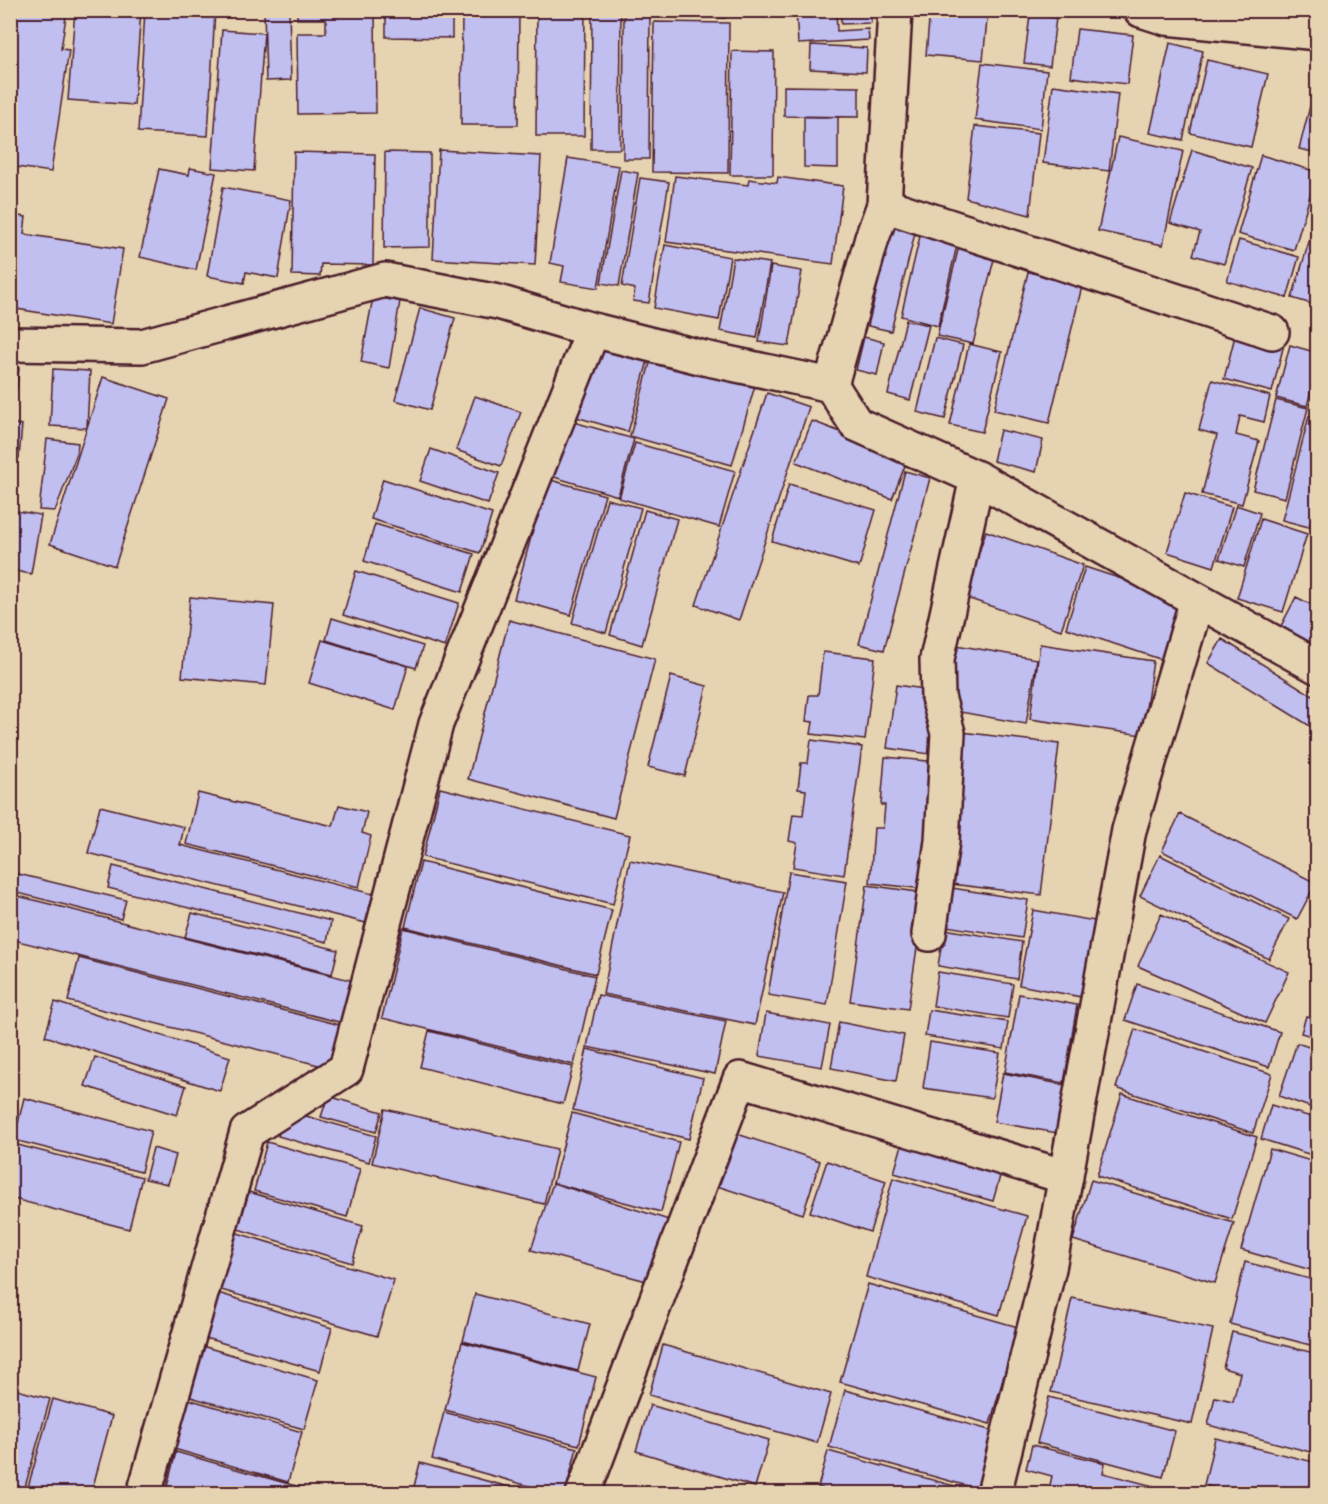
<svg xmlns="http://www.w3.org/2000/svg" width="1328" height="1504" font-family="'Comic Neue',sans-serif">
<rect width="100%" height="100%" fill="#e6d3b1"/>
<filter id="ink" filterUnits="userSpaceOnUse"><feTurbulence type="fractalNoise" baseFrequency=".0167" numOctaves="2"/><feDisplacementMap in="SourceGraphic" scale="12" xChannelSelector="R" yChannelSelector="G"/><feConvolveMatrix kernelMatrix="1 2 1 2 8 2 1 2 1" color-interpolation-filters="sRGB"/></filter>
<g filter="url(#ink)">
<!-- building -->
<path fill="#c1bef0" stroke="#4a1f2b" stroke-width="1.5" d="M10 10H67L61 49 69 50 51 172 10 166Z
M75 10H141L134 105 68 100Z
M145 10H215L208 136 138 132Z
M264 10H289L291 80 266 81Z
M297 10H375L376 113 298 114 297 33H326V19H297Z
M386 10H452V38L386 37Z
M462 10H519L518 125H461Z
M537 10H585L584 136H536Z
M592 10H621L620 149H591Z
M624 10H650L649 159H623Z
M657 10H725V18L657 17Z
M796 10H836L837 31 868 29 869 40 798 44Z
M841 10H871V23L841 24Z
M930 10H988L983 60 926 55Z
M1030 15 1056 18 1050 66 1024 63Z
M654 22 729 23 728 173 652 172Z
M1077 29 1133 35 1127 84 1071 77Z
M222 30 264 33 254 171 212 168Z
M1170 43 1203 51 1183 140 1150 133Z
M811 45 867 48 866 72 810 69Z
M732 51 774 52 773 175H730Z
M1207 60 1268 74 1251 147 1190 133Z
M982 63 1047 71 1041 129 975 120Z
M1318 75V153L1299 149Z
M1053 85 1118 94 1109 171 1043 163Z
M784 86 859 87V117L784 116Z
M804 117H838V168L804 167Z
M975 126 1039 133 1030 215 966 198Z
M1118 137 1183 151 1163 245 1098 231Z
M439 150 541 156 535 265 433 259Z
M1192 150 1252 168 1224 264 1193 255 1200 232 1170 223Z
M294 152 375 154 373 265 321 264 320 276 292 275Z
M385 152 430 153V247L384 248Z
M1261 155 1317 172 1294 250 1238 234Z
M568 158 619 166 598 288 561 282 564 266 550 263Z
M190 168 216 173 196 270 140 257 159 169 189 175Z
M621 170 638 173 619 286 601 283Z
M675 176 748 185 749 179 777 183 778 177 843 186 833 264 666 242Z
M640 178 669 182 649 303 633 301 635 289 622 286Z
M223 187 291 200 278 278 246 272 244 283 207 276Z
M1318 212V306L1292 298Z
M11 215 26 217 24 234 123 249 111 324 10 308V274L14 249 10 248Z
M894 216 918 221 891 331 868 326Z
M921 232 958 241 938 326 901 316Z
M1239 240 1299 257 1287 298 1227 281Z
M665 245 730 257 719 320 654 308Z
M959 246 995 255 973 344 937 336Z
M733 258 770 263 757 338 720 331Z
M771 266 802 271 789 346 759 342Z
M1029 268 1083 282 1049 423 994 410Z
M373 297 400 301 389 368 361 362Z
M420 308 455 318 430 410 395 400Z
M906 320 929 325 910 400 888 394Z
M1236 332 1284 344 1272 392 1224 379Z
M599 336 651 350 628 432 576 417Z
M864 337 884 342 877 375 856 370Z
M935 338 963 345 945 419 917 412Z
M969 344 1002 352 982 432 950 425Z
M1290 345 1318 353V364L1307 406 1276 398Z
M653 352 756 382 732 465 630 436Z
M10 367 19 368 13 419H10Z
M53 369 90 371 87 428 50 426Z
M103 377 169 399 115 566 50 544Z
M1212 380 1270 396 1264 422 1240 416 1236 435 1259 441 1242 504 1202 494 1217 435 1199 430Z
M767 393 809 407 739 620 696 605Z
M475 396 521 412 501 466 456 450Z
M1276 400 1308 408 1285 498 1253 490Z
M1309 416 1318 418V492L1309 527 1282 520Z
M570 421 634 439 618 496 554 477Z
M812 421 908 458 892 499 796 462Z
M10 423 22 425 19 458 10 457Z
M1000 430 1043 440 1036 472 993 461Z
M47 439 78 443 77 453 55 511 39 510Z
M635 443 735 471 719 527 619 498Z
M431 449 499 473 488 504 420 481Z
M905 471 930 478 884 650 859 644Z
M383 479 492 514 480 553 371 519Z
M547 479 605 495 571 615 514 599Z
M789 484 876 510 859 567 772 541Z
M1185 493 1232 507 1214 567 1167 552Z
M607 499 641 508 606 633 572 623Z
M1236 505 1260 513 1244 567 1219 559Z
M10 510 41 515 31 574 10 570Z
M645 510 677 519 642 645 610 635Z
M1261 519 1307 534 1283 612 1237 598Z
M375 524 474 554 462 592 364 561Z
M986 531 1083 565 1061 630 964 597Z
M1085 567 1192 602 1172 663 1066 628Z
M356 571 459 603 445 647 343 615Z
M190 597 274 605 266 685 182 677Z
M1296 597 1318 608V650L1279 630Z
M332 618 423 646 416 668 326 640Z
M509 620 655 659 614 818 468 779Z
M1222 639 1318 699V731L1208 663Z
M322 640 408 666 395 710 309 683Z
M1040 644 1153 661 1142 735 1030 719Z
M956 645 1037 659 1026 724 944 709Z
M823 652 875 658 865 740 811 734 813 722 806 721 809 695H818Z
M671 676 707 686 685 776 648 767Z
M896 685 930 690 935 713 930 754 887 748Z
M962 732 1059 744 1041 895 943 883Z
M811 740 862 747 844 875 793 867 797 843 789 841 793 814 803 815 806 790 798 789 801 763H808Z
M885 757 938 762 929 786 923 862 935 890 870 883 874 828H883L885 805H881Z
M440 788 630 835 613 904 423 857Z
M198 793 333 826 339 805 367 812 362 833 371 836 359 887 186 844Z
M100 806 184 827 180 845 373 894 366 923 88 853Z
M1180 814 1316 883 1297 919 1162 851Z
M1160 855 1289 919 1269 959 1140 896Z
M630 860 783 892 755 1025 603 994Z
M421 862 612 910 596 974 405 927Z
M113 866 331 921 327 942 108 888Z
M10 872 126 900 121 919 10 891Z
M789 872 847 881 827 1005 768 995Z
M867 885 925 893 908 1009 850 1001Z
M952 888 1028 900 1022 938 946 926Z
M10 894 354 981 343 1023 10 939Z
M1033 910 1095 921 1081 997 1019 985Z
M192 913 338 950 332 974 185 937Z
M1161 914 1289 972 1265 1023 1138 966Z
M403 928 595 976 574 1065 382 1018Z
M944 929 1022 942 1017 979 938 966Z
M79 958 344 1026 334 1069 68 1001Z
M938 972 1013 984 1008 1018 933 1006Z
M1137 984 1280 1032 1269 1067 1125 1020Z
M1019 994 1077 1005 1064 1083 1005 1072Z
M598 995 726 1021 715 1074 587 1047Z
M55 1002 230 1057 220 1091 45 1036Z
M1318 1003V1038L1301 1033 1306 1016 1313 1018Z
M929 1010 1008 1022 1004 1049 925 1036Z
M766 1013 830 1025 822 1067 759 1056Z
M839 1022 904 1035 896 1081 831 1068Z
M1135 1029 1272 1074 1253 1133 1116 1088Z
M429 1031 573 1067 563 1104 420 1067Z
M930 1042 1000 1053 992 1098 923 1088Z
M1297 1043 1318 1050V1110L1279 1096Z
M587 1049 703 1078 689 1139 573 1110Z
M95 1057 186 1086 177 1115 85 1086Z
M1003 1073 1065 1085 1057 1133 994 1122Z
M1122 1094 1257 1137 1232 1219 1097 1176Z
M328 1096 382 1112 376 1132 321 1117Z
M24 1098 151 1131 141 1172 14 1140Z
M1271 1105 1318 1119V1157L1261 1139Z
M385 1109 557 1149 544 1204 372 1163Z
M285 1110 376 1136 369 1162 278 1136Z
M572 1113 679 1142 661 1212 553 1183Z
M731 1132 820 1161 803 1214 714 1185Z
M905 1134 1004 1162 993 1201 894 1173Z
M267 1142 360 1169 347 1217 254 1191Z
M10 1143 142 1177 129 1229 10 1198Z
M153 1148 176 1155 168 1184 145 1179Z
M1270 1149 1318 1163V1272L1241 1250Z
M827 1161 886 1181 870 1232 810 1212Z
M893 1178 1027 1216 999 1315 866 1277Z
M1091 1180 1234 1223 1215 1283 1073 1240Z
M553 1183 672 1221 654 1283 531 1250Z
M249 1192 363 1226 352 1263 238 1229Z
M234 1232 394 1280 377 1336 218 1289Z
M1245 1262 1318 1281V1347L1230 1324Z
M868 1284 1018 1327 990 1424 840 1382Z
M218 1293 332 1328 320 1371 205 1338Z
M475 1294 590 1324 578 1371 463 1341Z
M1072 1298 1213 1329 1192 1424 1051 1392Z
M1232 1332 1318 1354V1454L1208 1425 1215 1397 1233 1401 1240 1373 1223 1368Z
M462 1342 596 1377 579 1445 445 1410Z
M663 1345 831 1394 817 1443 649 1395Z
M202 1346 318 1380 304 1429 187 1396Z
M10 1388 50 1399 23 1494H10Z
M845 1390 993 1431 978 1489 829 1447Z
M1049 1397 1175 1431 1163 1477 1037 1443Z
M53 1399 112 1416 91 1494H26Z
M188 1399 302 1432 288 1482 174 1449Z
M650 1405 769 1440 755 1487 636 1451Z
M444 1412 577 1448 565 1494H558L432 1459Z
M1215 1438 1318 1463V1494H1236L1204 1485Z
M1032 1445 1105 1463 1103 1473 1184 1494H1048L1052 1476 1026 1469Z
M828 1451 976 1492V1494H841L818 1487Z
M176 1452 324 1494H165Z
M420 1463 535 1494H412Z
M1198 1488 1220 1494H1197Z"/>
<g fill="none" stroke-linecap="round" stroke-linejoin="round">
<!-- minor casing -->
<g stroke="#4a1f2b" stroke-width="38">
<path id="minor" d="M1141 10 1166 18 1318 33
M884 205 1272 332
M10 344 142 346 385 280 498 302 593 330 704 358 831 385 856 424 977 478 1318 667
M831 385 872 238 884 205 895 10
M929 934 942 841 948 733 938 697 937 659 977 478
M144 1494 247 1132 346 1069 436 724 593 330
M583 1494 740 1079 1066 1177
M994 1494 1049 1268 1129 830 1197 600"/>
</g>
<!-- minor -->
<use href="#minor" stroke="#e6d3b1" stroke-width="33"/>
</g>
</g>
<!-- margin -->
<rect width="1328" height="1504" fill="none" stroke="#e6d3b1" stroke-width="36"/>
<rect x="18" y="18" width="1292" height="1468" fill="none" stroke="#4a1f2b" stroke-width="2" filter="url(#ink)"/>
</svg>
